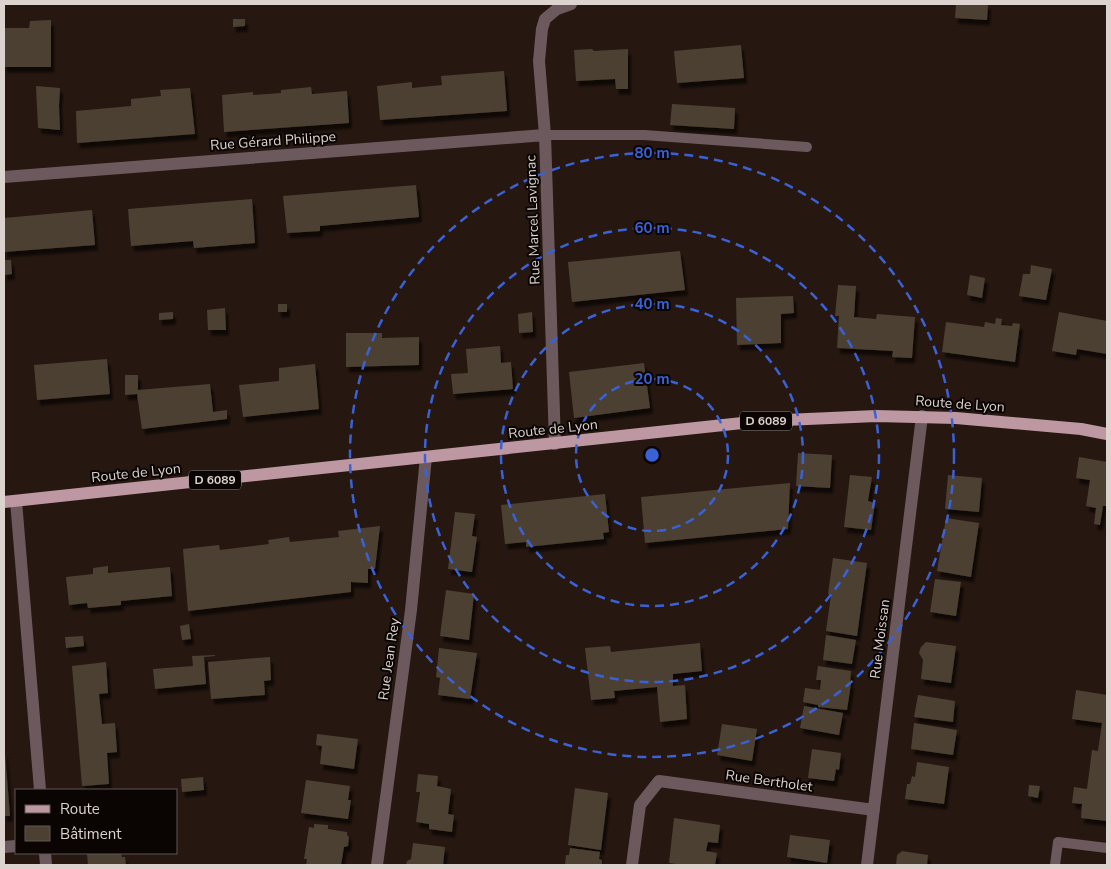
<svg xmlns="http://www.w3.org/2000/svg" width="1111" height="869" font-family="'Nunito Sans',sans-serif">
<defs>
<filter id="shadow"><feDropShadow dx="3" dy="5.5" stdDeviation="1" flood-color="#0009"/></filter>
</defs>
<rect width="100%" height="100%" fill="#261710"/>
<!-- building -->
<path fill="#4c4033" filter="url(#shadow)" d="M956 4H988L987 20 955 18Z
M233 19H245V26L233 27Z
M51 20V67H4V28H29L30 21Z
M741 45 744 78 677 83 674 51Z
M592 49 594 51 628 49V89H616L615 79 576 81 574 50Z
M504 71 507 111 380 120 377 86 412 82V88L442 85 441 76Z
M36 86 60 88 59 106 60 130 38 128Z
M311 87 312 94 347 91 349 123 224 132 222 95 253 92V95L281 93V90Z
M190 88 195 134 77 143 76 111 131 106V99L161 96 160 90Z
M672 104 735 108 734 129 670 125Z
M416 185 419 217 320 226V231L287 233 283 196Z
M252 199 255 243 194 248 193 241 131 246 128 209Z
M92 210 95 245 4 252V218Z
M680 251 685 290 572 302 568 262Z
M4 260H11L12 274 4 275Z
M1031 265 1052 269 1046 300 1019 296 1023 274H1030Z
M970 275 985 278 982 298 967 295Z
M838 285 856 286 854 317 876 319 877 314 915 317 912 358 892 357 893 351 837 348 839 316H835Z
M793 296 794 313 781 314V343L737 345 736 298Z
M278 304H287V312H278Z
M225 308 226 330H208L207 310Z
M173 312V319L159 320V313Z
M532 312 533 332 519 333 518 314Z
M1059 312 1107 321V354L1077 349 1076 355 1052 351Z
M996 318 1002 319 1001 325 1012 326 1013 323 1020 324 1015 362 942 352 946 322 984 327 985 322 995 324Z
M346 333H382V338L419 337V365L346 367Z
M500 346 501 363 511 362 513 389 453 394 451 374 468 373 466 349Z
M107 359 110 394 37 400 34 365Z
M644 363 650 408 574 418 569 372Z
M315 364 319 409 243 417 239 385 279 381V368Z
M125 375H138V390L210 384 213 412 227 410V419L142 429 137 394 125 395Z
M798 453 832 455 830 488 796 486Z
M1079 457 1107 462V506H1103L1100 525 1094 524 1096 508 1086 506 1090 480 1076 478Z
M850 475 872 477 868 501 875 503 871 530 844 527Z
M948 475 982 478 979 512 945 509Z
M790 483 788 529 645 543 641 497Z
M605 494 609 532 603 533 604 539 526 547V542L505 544 501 505Z
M455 512 475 514 472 536 477 537 472 572 448 569Z
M946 518 979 523 971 577 937 571Z
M380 526 375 569H368V583L351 582V592L188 611 183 549 219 545 220 550 269 544 268 540 289 537 290 542 339 537 338 531Z
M833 558 867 563 857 636 826 631 831 595 828 594Z
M108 566V573L170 567 172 596 121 601V605L88 608 87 603 69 605 66 577 93 574V568Z
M935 579 961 582 956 616 930 612Z
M446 590 474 594 469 640 440 636Z
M189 624 191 639 182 640 180 626Z
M826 635 856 640 852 664 823 660Z
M83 636 84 646 66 648 65 637Z
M926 642 956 646 951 683 921 679 923 660 919 653 921 647Z
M700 643 702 671 673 674V686L685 685 687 719 660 722 657 687 614 691 615 698 591 700 585 648 610 646 611 652Z
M439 648 477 653 470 699 438 695 440 678 436 677Z
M215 655V656L204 657 206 684 155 689 153 669 193 666 192 656Z
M270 657 271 680 264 681 265 695 211 699 208 662Z
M106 662 108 693 99 694 102 724 115 723 117 752 107 753 109 784 82 786 72 666Z
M818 666 851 671 850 684H851L847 710 818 707V705L803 702 805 688 820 690 821 680H816Z
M1076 690 1107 695V821L1081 818 1082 804 1072 803 1074 787 1087 789 1092 750 1098 751 1102 723 1072 719Z
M918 695 955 701 953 722 914 717Z
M804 706 843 713 839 735 800 728Z
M914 723 957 730 953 755 911 749Z
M722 724 757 729 752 761 717 755Z
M317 734 358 739 354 769 320 764 322 746 316 745Z
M812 749 841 753 839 770 836 769 834 781 808 778Z
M4 753H5L10 816H4Z
M917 762 949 767 944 804 905 799 907 784H910L912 776 915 777Z
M418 774 438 776 437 786 451 789 448 814 454 815 452 832 429 829V824L416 822 420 792H416Z
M203 777 204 790 182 792 181 779Z
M306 780 350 786 348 800H351L348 819 301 813Z
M1029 785 1040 786 1038 798 1028 796Z
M575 788 608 793 601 850 568 845Z
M674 818 720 825 718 843 708 842 707 846 706 851 717 853 715 865H683L669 863Z
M314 824 328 825V829L347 832V835L349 837 348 846 344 847 341 865H306L307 859H304L309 827 314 828Z
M790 835 830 840 827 863 787 857Z
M413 843 445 847 443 865H406L407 861 411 859Z
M570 848 600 852 599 859 602 860V865H565L566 855H569Z
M902 851 928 855 927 865H896L897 855Z
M87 853H121L122 857H125L126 865H88Z"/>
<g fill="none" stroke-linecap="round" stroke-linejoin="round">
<!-- lane -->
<path stroke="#6b595d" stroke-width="10" d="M545 135H644L807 147
M1055 865 1058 842 1107 848"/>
<!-- street -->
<path stroke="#6b595d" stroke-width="12" d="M4 177 545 135
M555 444 545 135 539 61 542 29 545 19 557 9 571 4
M16 501 40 790
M4 847 16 846
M45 853 46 865
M377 865 411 610 426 457
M632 865 640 805 659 781 874 810
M867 865 922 416"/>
<!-- primary -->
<path stroke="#bd97a1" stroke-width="12" d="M4 502 761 421 876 416 956 418 1081 429 1107 434"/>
</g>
<!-- distance rings -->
<g fill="none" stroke="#3a62d6" stroke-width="2.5" stroke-dasharray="9 6">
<circle cx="652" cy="455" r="76"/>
<circle cx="652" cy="455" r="151"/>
<circle cx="652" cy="455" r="227"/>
<circle cx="652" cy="455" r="302"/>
</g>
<g text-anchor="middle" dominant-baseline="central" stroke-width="4" stroke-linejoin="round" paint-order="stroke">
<!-- shield labels -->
<g fill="#0a0503" stroke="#9e9591" stroke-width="1">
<rect x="740" y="411.5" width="52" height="19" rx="4"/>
<rect x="189" y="470.5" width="52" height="19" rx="4"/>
</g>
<g font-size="12" font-weight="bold" fill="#ddd3ce">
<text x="766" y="421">D 6089</text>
<text x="215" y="480">D 6089</text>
</g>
<!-- street labels -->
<g font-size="14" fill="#ddd3ce" stroke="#0a0503">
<text transform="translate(273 141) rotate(-4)">Rue Gérard Philippe</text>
<text transform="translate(533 220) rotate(-92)">Rue Marcel Lavignac</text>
<text transform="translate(960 404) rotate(4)">Route de Lyon</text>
<text transform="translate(553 429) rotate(-6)">Route de Lyon</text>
<text transform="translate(136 473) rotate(-6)">Route de Lyon</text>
<text transform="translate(880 639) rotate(-83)">Rue Moissan</text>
<text transform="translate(389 659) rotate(-82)">Rue Jean Rey</text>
<text transform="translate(769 781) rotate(8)">Rue Bertholet</text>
</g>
</g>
<circle cx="652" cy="455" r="8" fill="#3a62d6" stroke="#0a0503" stroke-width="2.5"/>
<g font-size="15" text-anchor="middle" font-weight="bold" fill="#3a62d6" stroke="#0a0503" stroke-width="4" stroke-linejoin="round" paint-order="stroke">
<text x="652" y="158">80 m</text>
<text x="652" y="233">60 m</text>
<text x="652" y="309">40 m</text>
<text x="652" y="384">20 m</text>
</g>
<!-- border -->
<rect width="1111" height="869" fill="none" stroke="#ddd3ce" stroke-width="10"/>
<!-- legend -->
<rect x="15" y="789" width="162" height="65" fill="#0a0503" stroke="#5e5754"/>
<rect x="25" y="805" width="25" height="8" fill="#bd97a1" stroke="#5e5754"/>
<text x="60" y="814" font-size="15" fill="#ddd3ce">Route</text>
<rect x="25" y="826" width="25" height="15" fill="#4c4033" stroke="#5e5754"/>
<text x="60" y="839" font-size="15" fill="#ddd3ce">Bâtiment</text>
</svg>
